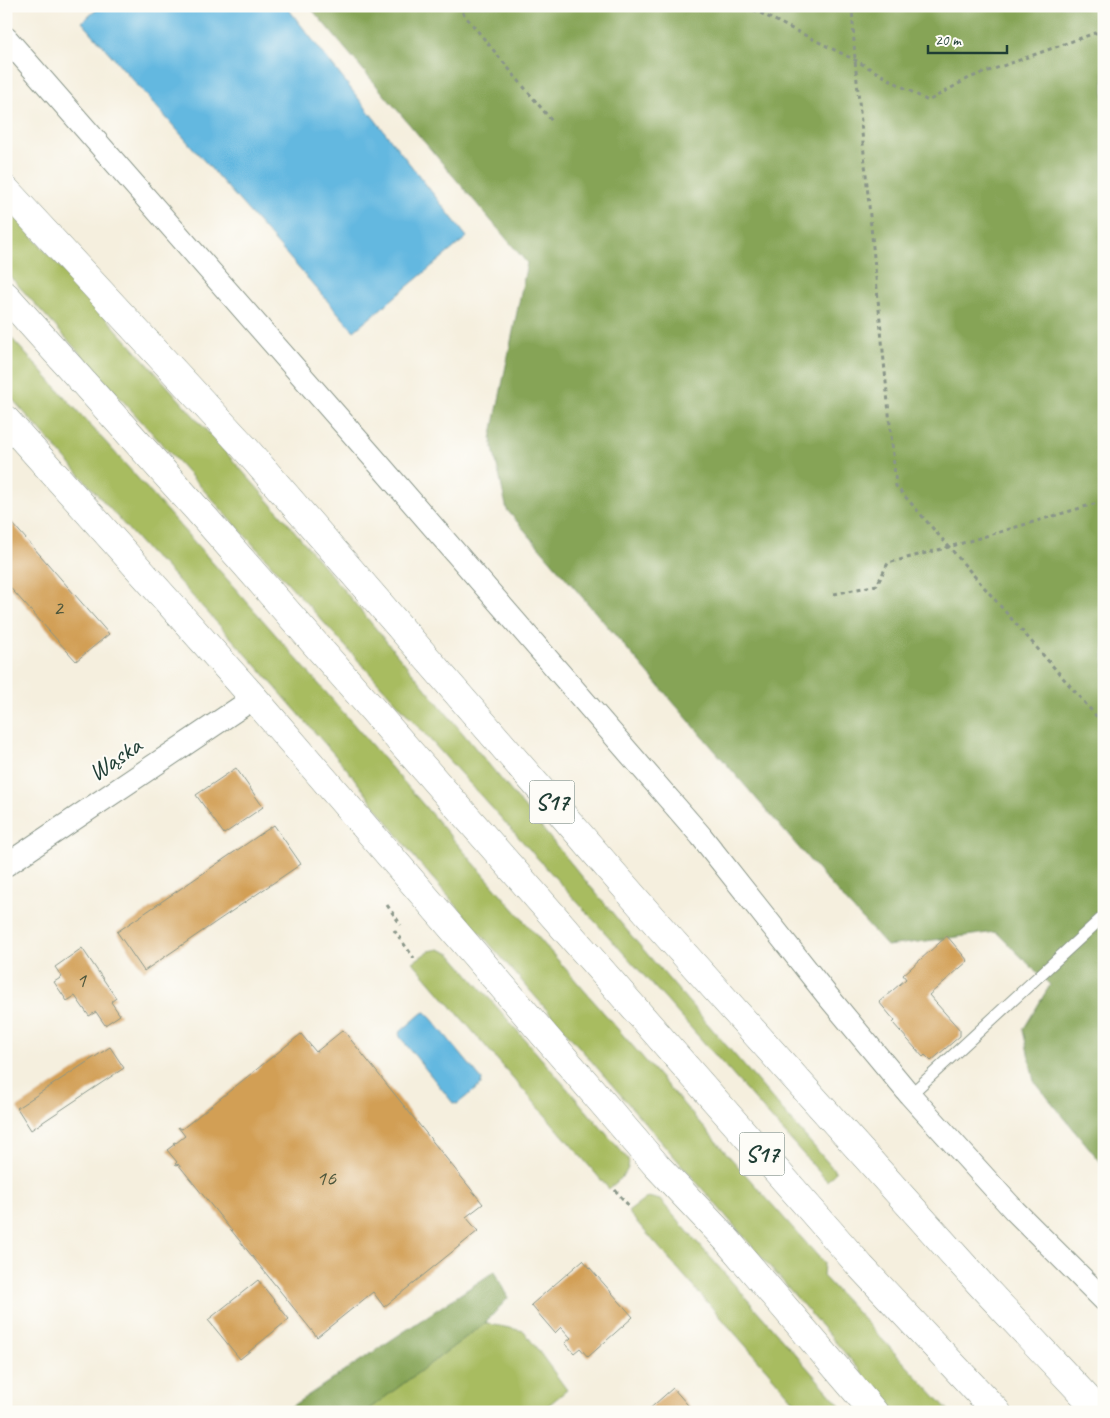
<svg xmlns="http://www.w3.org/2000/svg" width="1110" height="1418" font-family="Caveat,sans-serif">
<rect width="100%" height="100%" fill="#fdfcf7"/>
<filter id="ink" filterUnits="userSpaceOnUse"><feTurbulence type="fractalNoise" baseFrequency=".02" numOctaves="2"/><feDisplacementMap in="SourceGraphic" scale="10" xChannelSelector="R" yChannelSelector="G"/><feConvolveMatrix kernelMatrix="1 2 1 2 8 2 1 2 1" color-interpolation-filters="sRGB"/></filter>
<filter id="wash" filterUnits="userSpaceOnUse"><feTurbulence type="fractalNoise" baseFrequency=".0096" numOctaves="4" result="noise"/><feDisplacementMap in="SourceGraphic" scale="20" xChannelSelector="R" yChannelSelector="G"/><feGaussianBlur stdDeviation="1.12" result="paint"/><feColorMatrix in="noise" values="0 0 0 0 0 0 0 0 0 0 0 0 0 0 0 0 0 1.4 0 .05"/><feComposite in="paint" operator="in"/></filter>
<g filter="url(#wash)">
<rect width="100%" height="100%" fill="#f5efde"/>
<!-- green -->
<path fill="#a8bc61" stroke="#647c4a" d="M6 207 154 371 282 516 635 940 836 1172 827 1181 667 1001 6 272Z
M6 332C285 637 549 956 824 1263L823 1276 950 1412H896L415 858 347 769 255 664 163 564 152 556 6 392Z
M439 949 451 954 628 1159C632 1172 617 1181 609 1189L413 962 429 951Z
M648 1197 660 1200 846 1412H804L628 1212Z
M485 1323 524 1331 567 1390 540 1412H365Z"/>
<!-- forest -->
<path fill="#86a457" stroke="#527046" d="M309 6H1104V1166L1034 1081 1023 1030 1050 985 996 932 887 946 831 885 507 510 491 439 527 263Z
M495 1271 508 1298 485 1323 365 1412H283Z"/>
<!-- water -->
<path fill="#64b8e0" stroke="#427a8a" d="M101 6H286L467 237 354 331 82 22Z
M426 1012 482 1080 481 1085 457 1104 453 1103 400 1037 399 1033 422 1013Z"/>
<g id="blocks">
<!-- building -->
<path fill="#d29f55" d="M6 516 109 634 76 661 6 583Z
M236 768 263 807 224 834 196 795Z
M274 825 301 864 144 971 117 932Z
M947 936 968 961 929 995 960 1030V1036L931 1061 925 1055 923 1057 893 1023 895 1021 879 1002 906 979 903 975Z
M82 948 116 998 111 1002 120 1015 105 1025 96 1012 89 1016 75 996 67 1001 54 982 62 977 55 967Z
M343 1030 483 1204 466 1217 478 1231 384 1307 373 1292 317 1337 178 1164 177 1165 175 1164 177 1162 167 1150 175 1144 173 1143 175 1142 176 1143 185 1136 178 1127 182 1129 301 1034 316 1052Z
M110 1047 124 1068 31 1130 17 1108Z
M583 1260 633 1317 588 1357 580 1348 574 1353 565 1343 571 1338 561 1327 555 1333 531 1305Z
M258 1280 289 1319 240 1359 208 1320Z
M673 1388 694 1412H646Z"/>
</g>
</g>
<g filter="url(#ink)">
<use href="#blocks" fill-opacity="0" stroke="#8a9689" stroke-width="1"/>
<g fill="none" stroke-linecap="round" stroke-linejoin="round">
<!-- lane casing -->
<g stroke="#8a9689" stroke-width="13">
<path id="lane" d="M910 1095 1104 916"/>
</g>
<!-- street casing -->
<g stroke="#8a9689" stroke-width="24">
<path id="street" d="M6 38 371 455 701 836 826 994 910 1095 1015 1211 1104 1300
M6 865 254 698"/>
</g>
<!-- secondary casing -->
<g stroke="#8a9689" stroke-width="29">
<path id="secondary" d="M6 420 254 698 657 1166 726 1239 874 1412"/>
</g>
<!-- highway casing -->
<g stroke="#8a9689" stroke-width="29">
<path id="highway" d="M6 190 244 447 657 924 982 1286 1100 1412
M6 296 204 517 861 1267 997 1412"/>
</g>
<!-- path -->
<path stroke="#8a9689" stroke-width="3" stroke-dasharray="4 4" stroke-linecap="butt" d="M457 6 552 121
M746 6 855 60 928 101 969 78 1095 33 1104 32
M852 6 855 60 896 486 1104 725
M834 594 877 585 888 563 949 547 1104 501
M387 905 401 925
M394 930 414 958
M615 1190 630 1207"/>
<!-- lane -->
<use href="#lane" stroke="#fff" stroke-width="11"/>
<!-- street -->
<use href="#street" stroke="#fff" stroke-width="22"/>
<!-- secondary -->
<use href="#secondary" stroke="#fff" stroke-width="28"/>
<!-- highway -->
<use href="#highway" stroke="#fff" stroke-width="28"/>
</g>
</g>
<g text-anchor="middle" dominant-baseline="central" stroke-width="4" stroke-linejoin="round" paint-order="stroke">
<!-- number labels -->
<g font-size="22" fill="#4c563c">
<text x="58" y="608">2</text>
<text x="81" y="980">1</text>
<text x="326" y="1178">16</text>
</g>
<!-- shield labels -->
<g fill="#fdfcf7" stroke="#62766e" stroke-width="1">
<rect x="529.5" y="780.5" width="45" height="43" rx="4"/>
<rect x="739.5" y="1132.5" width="45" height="43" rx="4"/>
</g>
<g font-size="24" font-weight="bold" fill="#1f3d34">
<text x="552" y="802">S17</text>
<text x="762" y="1154">S17</text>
</g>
<!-- street labels -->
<g font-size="25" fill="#1f3d34" stroke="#fdfcf7">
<text transform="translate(115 759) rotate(-34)">Wąska</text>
</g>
</g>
<!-- margin -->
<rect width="1110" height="1418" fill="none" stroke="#fdfcf7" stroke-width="25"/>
<!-- scale -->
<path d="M928 45v8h79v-8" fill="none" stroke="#1f3d34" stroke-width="2.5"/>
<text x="935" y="45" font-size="15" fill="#1f3d34" stroke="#fdfcf7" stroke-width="4" paint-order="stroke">20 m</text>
</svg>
